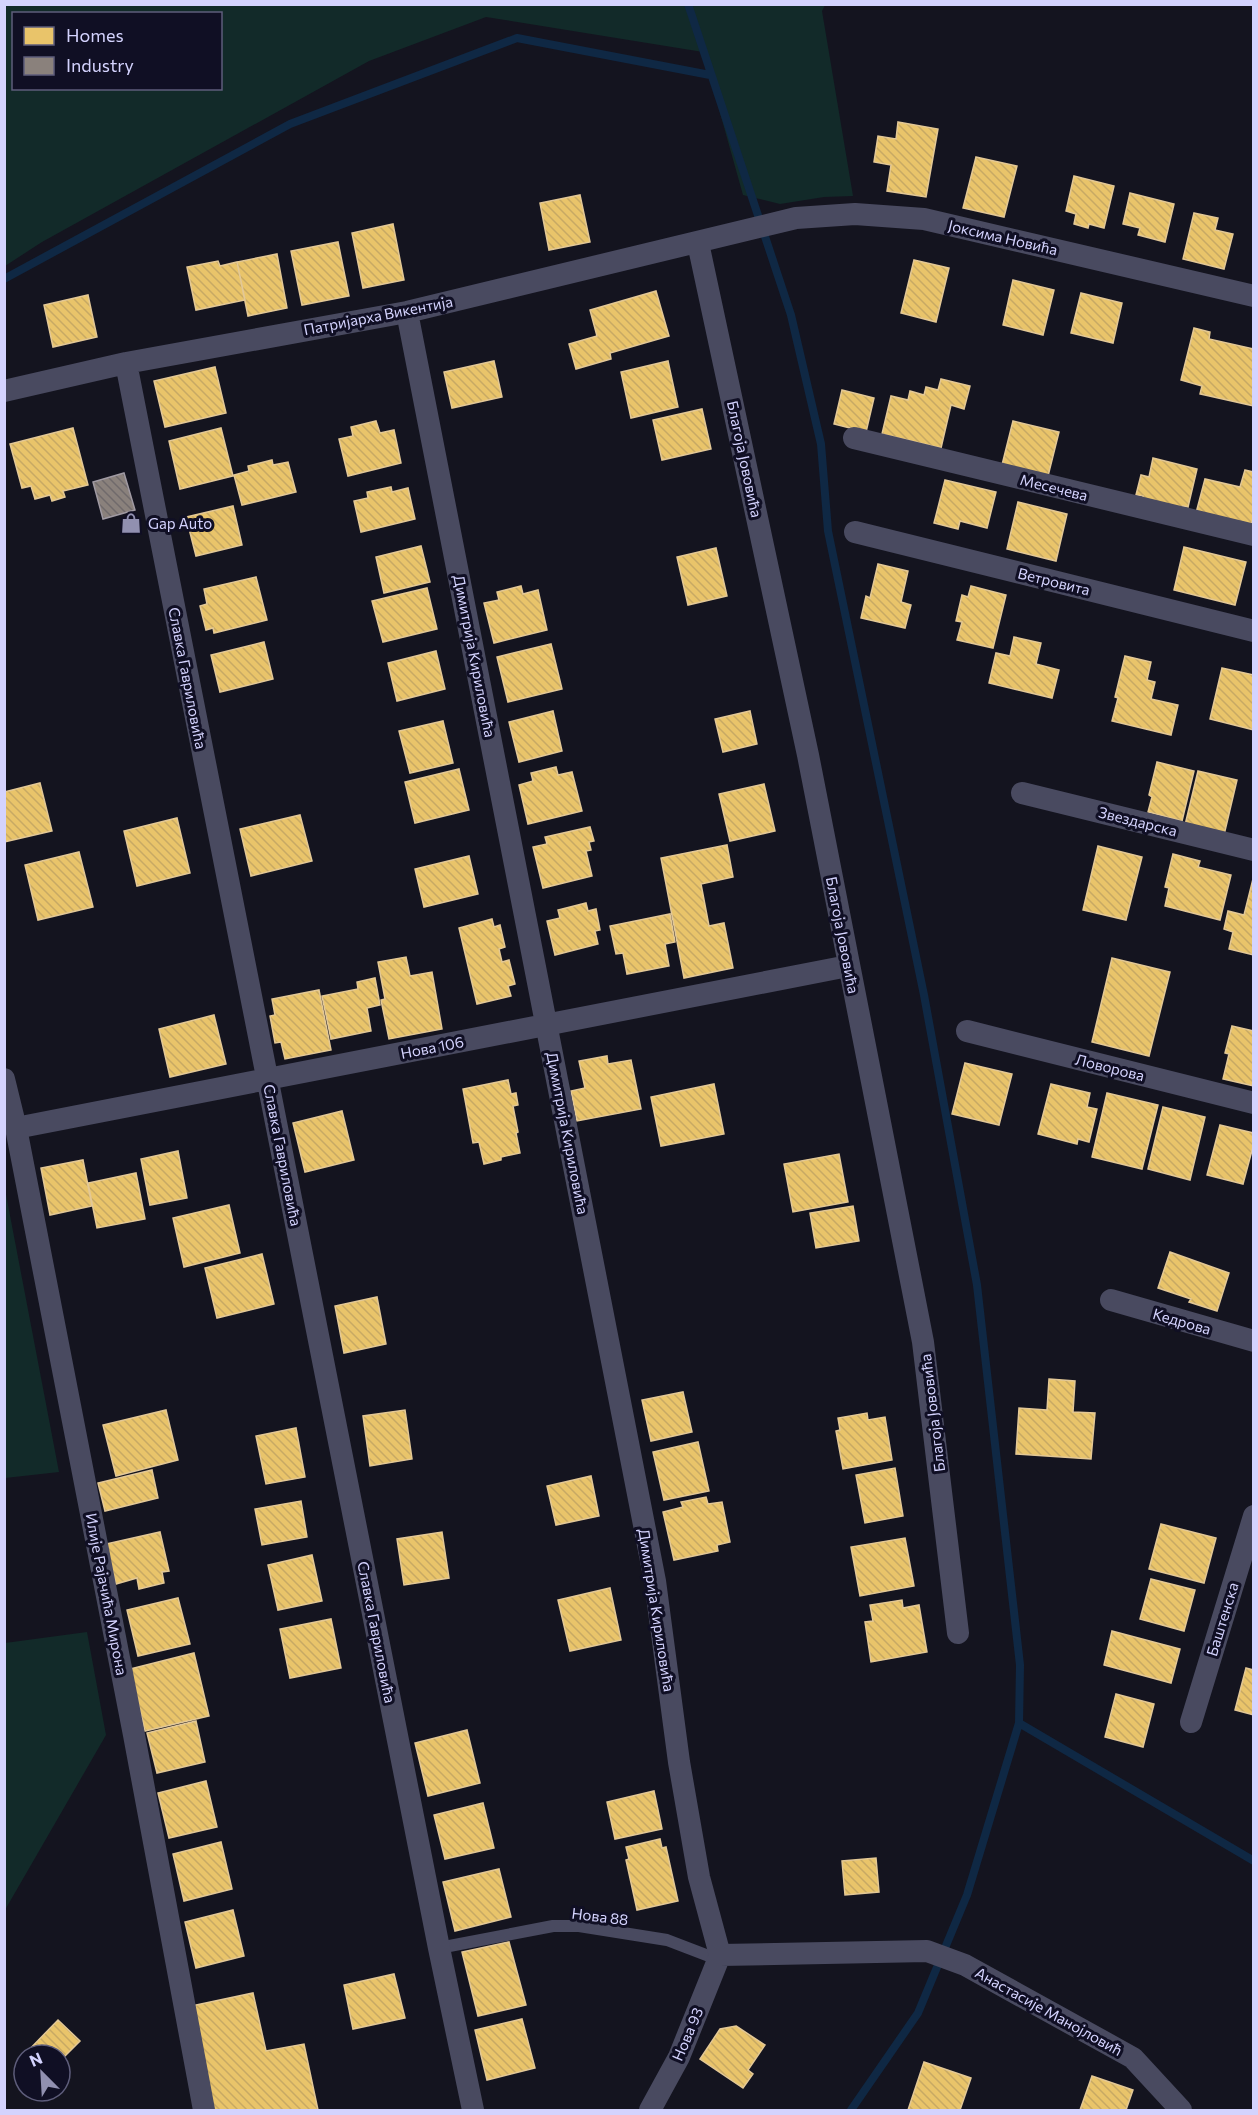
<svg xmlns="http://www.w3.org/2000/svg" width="1258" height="2115" font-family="Commissioner,sans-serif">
<defs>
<pattern id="homes-back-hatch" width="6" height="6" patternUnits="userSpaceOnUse" patternTransform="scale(1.5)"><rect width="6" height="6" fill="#e9c46a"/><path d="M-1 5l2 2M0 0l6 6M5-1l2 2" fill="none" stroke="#c7a964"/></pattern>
<pattern id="industry-back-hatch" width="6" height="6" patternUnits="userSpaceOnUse" patternTransform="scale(1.5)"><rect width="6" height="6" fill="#8a817c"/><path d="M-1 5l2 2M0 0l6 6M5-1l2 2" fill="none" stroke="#706a6b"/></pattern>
</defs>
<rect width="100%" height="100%" fill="#14141f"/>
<!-- green -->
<path fill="#122a29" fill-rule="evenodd" d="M5 4 825 5 822 11 853 196 824 197 780 204 743 195 703 52 486 17 369 61 42 242 5 266ZM14 14H220V88H14Z
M4 1184 59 1472 5 1478H4Z
M87 1632 106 1735 5 1910V1643Z"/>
<!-- homes -->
<path fill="url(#homes-back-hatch)" stroke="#e3c896" stroke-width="1.5" d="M898 122 938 129 926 197 887 191 891 165 874 162 878 136 896 139Z
M976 157 1017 166 1004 217 963 208Z
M1074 176 1114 186 1104 228 1089 224 1088 228 1074 224 1076 214 1066 211Z
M1130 193 1174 204 1165 242 1138 235 1140 228 1123 224Z
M580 195 590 242 549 250 540 203Z
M1194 213 1218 218 1215 230 1233 234 1224 269 1183 259Z
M393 224 404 280 363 288 352 233Z
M338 242 349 296 302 305 291 251Z
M277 254 287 308 248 316 237 262Z
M914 260 949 268 936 322 901 313Z
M218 261 220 266 237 262 245 300 196 310 187 267Z
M1013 280 1054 290 1043 335 1003 325Z
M656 291 669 336 610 353 611 359 576 369 569 344 597 336 590 310Z
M1081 293 1122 303 1113 343 1071 333Z
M88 295 97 337 53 347 44 305Z
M1194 328 1210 332 1209 339 1254 349V406L1200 394 1202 386 1181 380Z
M494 361 502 397 452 408 444 372Z
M668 361 678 407 631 418 621 372Z
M215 367 226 413 165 427 154 381Z
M941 379 970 386 964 409 951 405 941 448 882 434 891 396 908 400 910 391 924 395 926 387 938 390Z
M842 390 874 398 866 432 834 424Z
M702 409 711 449 662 460 653 420Z
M376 421 380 433 394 430 401 463 348 476 339 439 353 436 351 427Z
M1013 421 1059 432 1048 476 1002 465Z
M73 428 88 485 63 491 65 497 52 501 50 495 35 499 31 486 22 488 10 444Z
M221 428 233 476 180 489 169 441Z
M1153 458 1197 469 1188 507 1183 506 1182 510 1142 500 1143 496 1136 495 1141 475 1149 477Z
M272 460 273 465 288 462 296 492 242 505 234 475 249 471 248 466Z
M1245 470 1254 472V514L1251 526 1196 513 1205 479 1240 487Z
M945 480 996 492 987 528 960 521 958 529 934 523Z
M391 487 392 492 408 488 415 519 361 532 354 501 368 498 367 492Z
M1018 502 1067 514 1056 561 1007 549Z
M233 506 242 545 196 556 186 517Z
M421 546 430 582 384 593 376 557Z
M1184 547 1246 562 1235 605 1174 590Z
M716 548 727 596 688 605 677 557Z
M878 564 908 571 901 602 911 605 905 628 861 618 866 596 870 598Z
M256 577 267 620 214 633 213 628 206 630 200 606 207 604 204 589Z
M521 586 523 594 538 590 547 630 494 643 484 603 499 600 497 592Z
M971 586 1006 595 993 648 957 640 962 622 956 621 962 595 968 597Z
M427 588 437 629 383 642 372 601Z
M1014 637 1041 643 1036 664 1059 670 1052 698 989 683 996 653 1010 656Z
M264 642 273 679 220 692 211 655Z
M551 644 562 689 508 702 497 657Z
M436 651 445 689 397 701 388 663Z
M1125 656 1151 662 1147 680 1155 682 1151 699 1178 705 1171 735 1112 721 1118 698 1115 697Z
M1222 668 1254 675V730L1210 719Z
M553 711 562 751 519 762 509 722Z
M750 711 757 744 723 752 715 719Z
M443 721 453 763 410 773 399 731Z
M1157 762 1194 771 1182 821 1148 812 1152 797 1149 795Z
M556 767 558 775 572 772 582 811 528 824 519 785 533 781 531 773Z
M459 769 469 810 415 823 405 782Z
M1198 771 1237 780 1224 835 1185 825Z
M40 783 52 831 4 842V792Z
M764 784 775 831 730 841 719 794Z
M300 815 312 861 251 876 240 829Z
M177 818 190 873 137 886 124 831Z
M590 827 594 841 589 842 591 850 586 851 592 876 543 888 533 847 547 844 545 837Z
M727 845 733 877 701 884 709 926 724 923 733 968 684 978 661 858Z
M1098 846 1142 857 1126 920 1083 910Z
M79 852 93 907 38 920 25 865Z
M1173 854 1200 861 1198 867 1231 875 1220 920 1165 906 1169 888 1165 887Z
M469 856 478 894 424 907 415 869Z
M1254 875V955L1229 949 1233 932 1224 929 1228 911 1244 915Z
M586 903 588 911 596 909 600 930 595 931 598 944 555 955 547 921 560 918 558 910Z
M670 914 675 942 665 944 669 966 627 974 623 953 616 954 610 926Z
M492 919 494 927 500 925 505 947 499 949 502 962 509 960 515 984 508 986 511 996 477 1004 459 928Z
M406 957 410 976 432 972 442 1029 389 1039 381 1000 385 999 378 962Z
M1112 958 1170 972 1149 1056 1092 1042Z
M375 978 380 1005 367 1008 371 1031 331 1039 322 996 358 989 357 982Z
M319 990 331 1050 285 1059 281 1042 275 1043 270 1016 275 1015 272 999Z
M214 1015 226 1064 170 1077 159 1029Z
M1232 1026 1254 1031V1086L1223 1079 1229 1054 1225 1053Z
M607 1056 608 1064 631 1060 641 1109 577 1121 571 1091 585 1088 579 1061Z
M965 1063 1012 1074 999 1125 952 1114Z
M508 1080 511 1094 516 1093 518 1105 513 1106 518 1132 516 1133 520 1153 501 1157V1160L484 1164 479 1142 473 1143 463 1089Z
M714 1084 724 1134 661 1146 651 1097Z
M1051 1084 1090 1093 1087 1107 1097 1109 1089 1142 1078 1139 1077 1144 1038 1134Z
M1107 1093 1158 1105 1142 1169 1092 1157Z
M1163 1107 1205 1117 1190 1180 1148 1169Z
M342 1111 354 1160 305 1172 293 1123Z
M1220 1125 1254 1133V1143L1243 1184 1207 1175Z
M178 1151 187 1198 150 1205 141 1159Z
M839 1154 848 1202 793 1212 784 1164Z
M83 1160 92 1206 50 1215 41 1168Z
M136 1173 145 1219 97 1228 88 1183Z
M229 1205 240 1253 184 1267 173 1218Z
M853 1206 859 1241 816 1248 810 1213Z
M1170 1252 1229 1273 1217 1311 1189 1302 1191 1299 1158 1288Z
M262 1254 274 1304 217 1318 205 1268Z
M377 1297 386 1344 344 1353 335 1306Z
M1049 1379 1075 1381 1073 1412 1095 1413 1091 1459 1016 1454 1019 1408 1047 1410Z
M683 1392 692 1432 651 1441 642 1400Z
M166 1410 178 1460 116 1476 103 1425Z
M405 1410 412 1459 370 1466 363 1416Z
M867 1413 868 1420 885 1417 892 1460 843 1469 836 1431 840 1430 838 1418Z
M296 1428 305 1477 266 1484 256 1436Z
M698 1442 709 1491 664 1500 653 1452Z
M895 1468 903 1516 865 1523 856 1475Z
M152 1470 158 1498 105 1511 98 1483Z
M591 1476 599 1516 556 1525 547 1486Z
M706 1497 708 1504 722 1502 730 1542 717 1545 718 1551 674 1560 663 1512 683 1507 681 1502Z
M301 1501 307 1537 262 1545 255 1509Z
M1161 1524 1216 1538 1204 1583 1149 1569Z
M160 1532 169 1571 162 1572 164 1583 139 1589 137 1578 116 1584 106 1544Z
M442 1532 449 1578 404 1585 397 1539Z
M905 1538 914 1586 860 1596 851 1547Z
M312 1555 322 1601 278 1610 268 1565Z
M1151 1579 1195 1590 1184 1631 1140 1619Z
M610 1588 621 1640 570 1651 558 1600Z
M178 1598 190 1644 138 1656 127 1610Z
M902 1600 903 1608 919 1605 927 1652 871 1662 865 1622 873 1621 870 1605Z
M331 1619 341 1668 290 1678 280 1629Z
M1112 1631 1180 1649 1171 1683 1104 1665Z
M194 1653 209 1716 145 1731 130 1669Z
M1246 1668 1254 1670V1715L1235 1710Z
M1116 1694 1154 1704 1143 1747 1105 1737Z
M196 1721 205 1762 157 1773 147 1733Z
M467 1730 480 1783 428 1796 415 1743Z
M206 1781 217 1827 169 1838 158 1793Z
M654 1791 662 1829 615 1839 607 1802Z
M483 1803 494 1848 445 1859 434 1815Z
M660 1839 662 1848 666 1847 678 1901 637 1910 626 1860 629 1859 626 1847Z
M221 1842 232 1889 184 1901 173 1854Z
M876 1858 879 1892 845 1895 842 1861Z
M499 1869 511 1917 455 1931 443 1882Z
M233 1910 244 1956 196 1968 185 1922Z
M509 1942 526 2005 478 2016 462 1952Z
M394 1974 405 2018 353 2029 344 1985Z
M253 1993 266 2051 304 2044 318 2110H212L191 2006Z
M522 2019 535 2068 487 2080 475 2030Z
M58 2020 80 2041 60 2061V2055H24V2060L22 2057Z
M736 2026 765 2045 748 2070 753 2074 743 2088 700 2059 720 2029Z
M924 2062 971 2078 960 2110H908Z
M1092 2076 1133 2090 1126 2110H1080Z"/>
<!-- industry -->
<path fill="url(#industry-back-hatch)" stroke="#a09aa3" stroke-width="1.5" d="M124 473 135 510 103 519 93 482Z"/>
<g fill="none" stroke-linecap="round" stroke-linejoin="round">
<!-- stream -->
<path stroke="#0f2844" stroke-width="8" d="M688 4 791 315 821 444 828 531 924 995 977 1285 1020 1665 1019 1723 967 1895 918 2013 851 2110
M4 279 290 124 517 38 710 75
M1019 1723 1254 1861"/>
<!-- lane -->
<path stroke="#494a60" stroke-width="12" d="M439 1948 553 1926H579L667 1940 714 1958 720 1955"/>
<!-- street -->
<path stroke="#494a60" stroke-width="22" d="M698 243 808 755 923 1342 958 1633
M407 312 655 1581 679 1762 699 1877 720 1955
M126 363 439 1948 473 2110
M4 391 126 363 407 312 796 218 855 214 924 219 1254 296
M854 438 1254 535
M855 532 1254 631
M1022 793 1254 850
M967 1031 1254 1103
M4 1079 16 1128 134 1735 204 2110
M16 1128 848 966
M1111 1300 1254 1341
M1191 1722 1254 1516
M720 1955 927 1951 965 1965 1133 2058 1181 2110
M650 2110 679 2057 720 1955"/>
</g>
<!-- icons -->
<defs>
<g id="shop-bare" transform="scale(1.62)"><path d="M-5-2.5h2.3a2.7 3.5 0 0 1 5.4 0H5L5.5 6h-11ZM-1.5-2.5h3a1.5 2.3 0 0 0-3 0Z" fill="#9190b0" stroke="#100f24" stroke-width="2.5" paint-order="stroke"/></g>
</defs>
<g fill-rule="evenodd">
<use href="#shop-bare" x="131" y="523"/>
</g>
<g text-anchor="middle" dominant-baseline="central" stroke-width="6" stroke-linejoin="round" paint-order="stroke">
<!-- street labels -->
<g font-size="15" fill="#d4d3fe" stroke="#100f24">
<text transform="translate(1003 237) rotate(13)">Јоксима Новића</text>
<text transform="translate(378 315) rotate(-11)">Патријарха Викентија</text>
<text transform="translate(745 459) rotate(78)">Благоја Јововића</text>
<text transform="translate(1054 487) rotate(14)">Месечева</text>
<text transform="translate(1054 581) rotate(14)">Ветровита</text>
<text transform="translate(475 656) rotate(79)">Димитрија Кириловића</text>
<text transform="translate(188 678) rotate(79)">Славка Гавриловића</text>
<text transform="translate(1138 821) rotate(14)">Звездарска</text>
<text transform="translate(843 935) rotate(79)">Благоја Јововића</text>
<text transform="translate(432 1047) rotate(-11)">Нова 106</text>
<text transform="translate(1110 1067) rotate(14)">Ловорова</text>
<text transform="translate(568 1133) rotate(79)">Димитрија Кириловића</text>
<text transform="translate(283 1155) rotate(79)">Славка Гавриловића</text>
<text transform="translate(1182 1321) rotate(16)">Кедрова</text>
<text transform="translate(932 1413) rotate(-97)">Благоја Јововића</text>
<text transform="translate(107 1594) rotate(79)">Илије Рајачића Мирона</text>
<text transform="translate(657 1610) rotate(81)">Димитрија Кириловића</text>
<text transform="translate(1222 1619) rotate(-73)">Баштенска</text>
<text transform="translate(377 1632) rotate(79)">Славка Гавриловића</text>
<text transform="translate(600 1916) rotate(7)">Нова 88</text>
<text transform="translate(1049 2011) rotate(29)">Анастасије Манојловић</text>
<text transform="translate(687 2034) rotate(-67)">Нова 93</text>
</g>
<!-- poi labels -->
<g font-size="15" fill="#d4d3fe" stroke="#100f24" text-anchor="start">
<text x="148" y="523">Gap Auto</text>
</g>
</g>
<!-- border -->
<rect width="1258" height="2115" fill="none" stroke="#d4d3fe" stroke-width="12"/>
<!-- legend -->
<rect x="12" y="12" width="210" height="78" fill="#100f24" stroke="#5e5d7b" stroke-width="1.5"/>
<rect x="24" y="27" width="30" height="18" fill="#e9c46a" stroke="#5e5d7b" stroke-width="1.5"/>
<text x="66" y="42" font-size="18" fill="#d4d3fe">Homes</text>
<rect x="24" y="57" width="30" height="18" fill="#8a817c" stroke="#5e5d7b" stroke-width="1.5"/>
<text x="66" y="72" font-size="18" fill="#d4d3fe">Industry</text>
<!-- north arrow -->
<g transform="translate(42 2073) rotate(336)"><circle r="28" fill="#100f24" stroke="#5e5d7b" stroke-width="1.5"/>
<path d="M0-4.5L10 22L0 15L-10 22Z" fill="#9190b0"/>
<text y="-9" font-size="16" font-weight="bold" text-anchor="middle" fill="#d4d3fe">N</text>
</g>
</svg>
